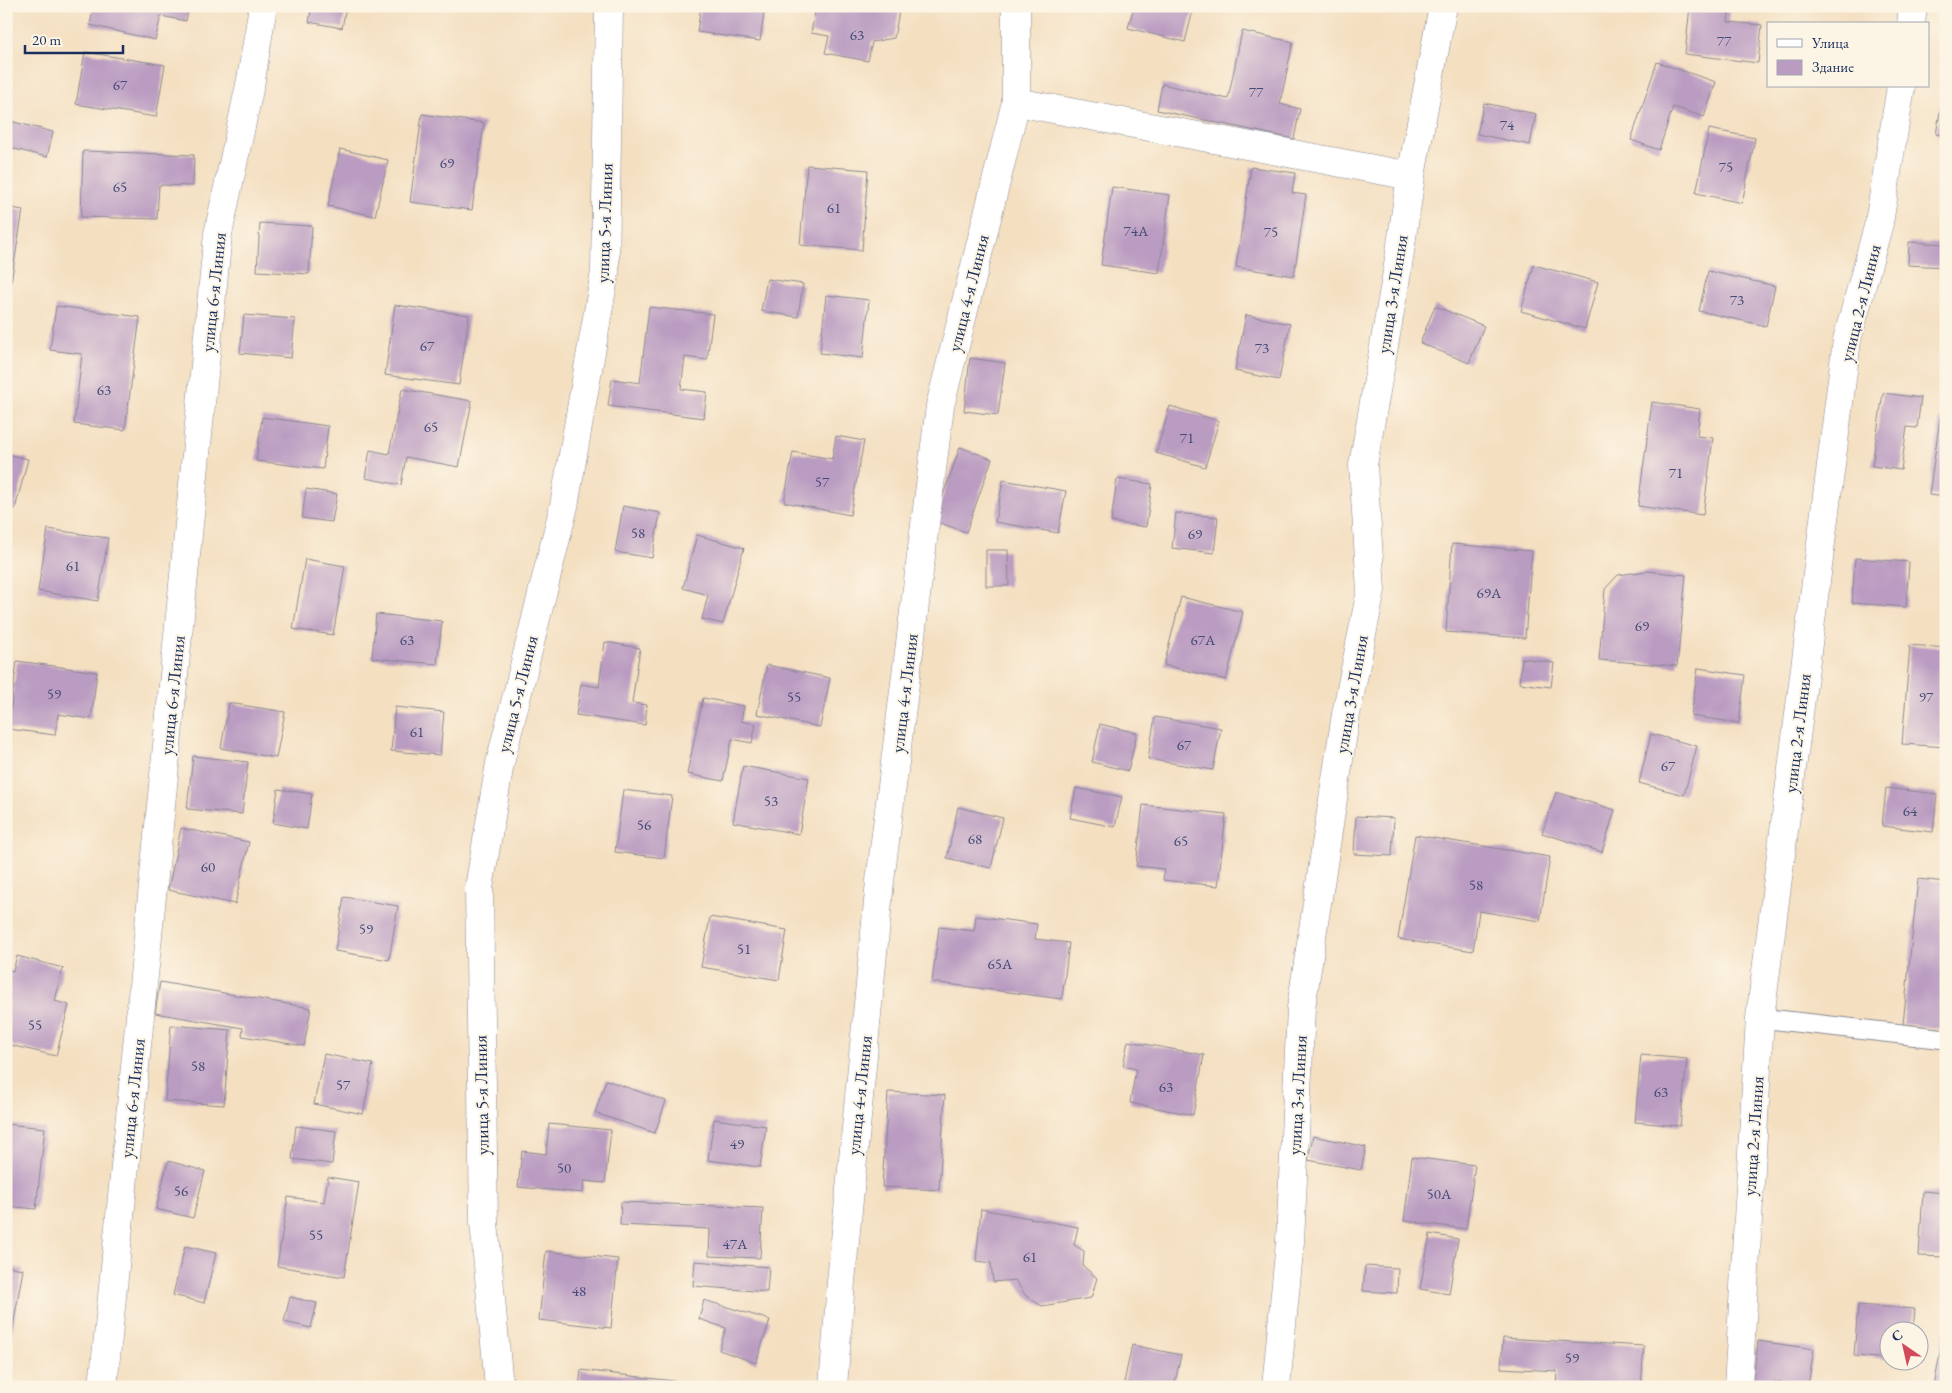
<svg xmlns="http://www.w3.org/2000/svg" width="1952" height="1393" font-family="'EB Garamond',serif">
<rect width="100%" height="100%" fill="#fcf5e5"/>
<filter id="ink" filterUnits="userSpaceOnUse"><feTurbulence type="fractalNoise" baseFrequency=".02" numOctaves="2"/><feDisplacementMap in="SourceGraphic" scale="10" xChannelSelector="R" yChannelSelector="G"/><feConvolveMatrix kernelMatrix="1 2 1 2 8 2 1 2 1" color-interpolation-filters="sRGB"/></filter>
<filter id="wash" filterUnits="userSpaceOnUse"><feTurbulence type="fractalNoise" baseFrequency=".0096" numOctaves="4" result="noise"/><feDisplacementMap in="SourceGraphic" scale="20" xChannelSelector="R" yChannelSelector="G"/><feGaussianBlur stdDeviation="1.12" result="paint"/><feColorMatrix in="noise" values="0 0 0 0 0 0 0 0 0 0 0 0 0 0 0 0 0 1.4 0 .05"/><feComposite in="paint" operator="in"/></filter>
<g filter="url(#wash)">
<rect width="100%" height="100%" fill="#f4dfc1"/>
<g id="blocks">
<!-- building -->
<path fill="#ba9bc1" d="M94 6H189L186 21 161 16 155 40 90 25Z
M312 6H346L342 28 309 22Z
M701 6H765L760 41 697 32Z
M816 6H900L894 38 872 42 868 61 825 53 829 36 811 33Z
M1134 6H1194L1185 42 1128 28Z
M1690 6H1730L1728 22 1762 25 1758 63 1685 54Z
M1242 31 1293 42 1280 104 1300 109 1294 139 1157 110 1162 84 1228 99Z
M85 52 165 65 156 117 76 104Z
M1657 62 1716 82 1704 117 1673 107 1659 150 1631 140Z
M1942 102H1946V136L1936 134Z
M1484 103 1536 114 1530 145 1477 134Z
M422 114 484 123 472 210 410 202Z
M6 120 53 132 47 157 6 147Z
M1709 129 1755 138 1742 203 1696 193Z
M340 149 388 160 375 216 328 206Z
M83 151 194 155 193 186 159 185 157 219 81 217Z
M807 165 868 170 862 250 800 245Z
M1251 167 1295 173 1292 193 1306 195 1294 276 1236 267Z
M1112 187 1170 195 1159 273 1101 265Z
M6 207 23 210 11 282 6 281Z
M260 223 312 226 309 274 257 271Z
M1909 242 1946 244V267L1908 265Z
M1534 265 1598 282 1585 329 1521 311Z
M1708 271 1775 286 1766 326 1699 311Z
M767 279 803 284 798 317 761 311Z
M826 295 869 300 863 358 820 353Z
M395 305 469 315 459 385 385 375Z
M56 306 140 317 125 430 74 424 82 354 50 350Z
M1435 306 1484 326 1469 363 1420 343Z
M649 307 713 314 707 360 685 357 681 389 707 392 704 418 608 406 612 379 640 383Z
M244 315 295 319 291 358 240 353Z
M1246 315 1290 324 1279 380 1235 371Z
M970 358 1005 363 998 415 964 411Z
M402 389 472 401 459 467 406 457 401 485 365 478 370 450 389 454Z
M1883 393 1921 398 1917 428 1907 427 1901 470 1872 466Z
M1652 402 1700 409 1697 436 1713 438 1703 515 1638 506Z
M1170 406 1219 421 1205 467 1156 453Z
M262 417 328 426 323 469 256 461Z
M1940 418 1946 419V497L1929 495Z
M836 436 864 441 850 515 784 502 793 452 832 459Z
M960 447 992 459 966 532 934 521Z
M6 454 28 459 15 509 6 507Z
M1117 479 1152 484 1146 527 1111 522Z
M1003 480 1066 491 1058 533 995 522Z
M306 489 337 494 332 522 302 518Z
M623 506 660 513 652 558 615 552Z
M1176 513 1218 517 1214 553 1172 548Z
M48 529 108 538 98 601 38 591Z
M697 535 744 548 723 624 702 619 708 595 683 588Z
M1452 544 1532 551 1525 638 1446 632Z
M986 550H1008L1009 586H986Z
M1855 558 1909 562 1906 607 1852 603Z
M305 559 345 566 333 635 293 629Z
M1647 571 1686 575 1677 666 1599 660 1605 589 1618 575Z
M1181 597 1243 612 1226 680 1164 665Z
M376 614 442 621 437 664 372 658Z
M605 642 640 648 632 703 647 705 645 725 576 715 581 684 599 687Z
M1910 645 1946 648V747L1902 744Z
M1522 658 1554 663 1551 687 1519 683Z
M17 661 97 672 91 719 58 714 55 735 8 729Z
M767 665 830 678 820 727 757 714Z
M1698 668 1745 675 1739 723 1691 716Z
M703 698 744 706 741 721 756 724 752 743 732 739 723 781 687 774Z
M229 703 285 712 276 758 221 748Z
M395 707 444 712 440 755 391 751Z
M1155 717 1221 728 1213 770 1148 759Z
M1100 724 1137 733 1128 771 1092 762Z
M1651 734 1697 746 1684 795 1639 783Z
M193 756 248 762 242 814 187 809Z
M743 766 809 778 799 834 733 822Z
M1076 788 1122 797 1115 827 1070 818Z
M1886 788 1937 794 1933 832 1882 826Z
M278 789 312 794 307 829 273 823Z
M623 790 672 796 664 858 615 852Z
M1556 792 1615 810 1602 852 1542 833Z
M1143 805 1226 814 1218 886 1163 880 1164 869 1136 866Z
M958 807 1003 818 991 868 947 858Z
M1356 816 1394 818 1392 856 1354 854Z
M181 828 249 842 235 904 168 890Z
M1415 835 1550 857 1540 921 1479 911 1473 951 1398 939Z
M1918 879 1946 882V1029L1903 1024Z
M344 897 398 906 389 960 335 951Z
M976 916 1037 924 1035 939 1069 943 1062 999 932 982 939 927 974 931Z
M710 917 787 930 779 980 701 967Z
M17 956 63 968 55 1001 69 1005 56 1056 6 1044V969L13 971Z
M160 982 311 1008 304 1046 242 1036 243 1028 155 1013Z
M171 1025 230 1030 224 1105 165 1101Z
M1128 1041 1204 1055 1193 1115 1130 1103 1136 1069 1123 1066Z
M324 1054 373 1064 363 1114 314 1104Z
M1641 1055 1687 1059 1680 1126 1635 1122Z
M606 1080 666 1101 655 1133 595 1113Z
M888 1092 945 1095 939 1190 882 1187Z
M714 1119 766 1126 760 1167 708 1160Z
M6 1124 45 1128 36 1209 6 1206Z
M549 1124 611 1130 605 1183 584 1181 583 1193 518 1187 522 1151 546 1154Z
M296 1126 336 1131 332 1164 292 1159Z
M1313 1136 1366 1147 1361 1170 1308 1160Z
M1412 1157 1475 1165 1466 1229 1404 1221Z
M168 1161 205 1171 193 1218 156 1209Z
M328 1177 359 1182 344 1277 277 1266 288 1197 324 1202Z
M1923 1191 1946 1193V1257L1919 1256Z
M621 1202 763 1208 760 1258 709 1256 710 1229 620 1225Z
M981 1209 1078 1227 1074 1245 1084 1251 1083 1266 1097 1278 1091 1298 1042 1306 1026 1296 1015 1280 993 1282 991 1263 976 1261Z
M1430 1234 1458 1239 1449 1294 1420 1289Z
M185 1246 216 1253 204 1303 173 1295Z
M546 1251 618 1259 611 1328 539 1320Z
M695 1261 769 1267 767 1292 693 1286Z
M6 1266 23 1269 12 1333 6 1332Z
M1365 1266 1398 1268 1397 1293 1363 1291Z
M290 1297 317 1303 311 1328 284 1322Z
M704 1300 770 1320 756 1363 719 1350 726 1328 699 1319Z
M1858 1305 1915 1309 1913 1330H1890V1359L1854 1356Z
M1945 1325 1946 1387H1934Z
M1503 1338 1644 1346 1641 1387H1556L1557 1371 1501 1368Z
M1758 1341 1814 1349 1808 1386 1774 1381 1773 1387H1752Z
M1132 1345 1181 1355 1174 1387H1123Z
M581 1370 716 1386V1387H579Z"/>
</g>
</g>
<g filter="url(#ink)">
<use href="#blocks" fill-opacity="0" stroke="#888790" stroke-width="1"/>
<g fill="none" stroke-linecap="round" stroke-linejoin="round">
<!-- lane casing -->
<g stroke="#888790" stroke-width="21">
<path id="lane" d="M1760 1018 1946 1039"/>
</g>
<!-- street casing -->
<g stroke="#888790" stroke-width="29">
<path id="street" d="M1911 24 1913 6
M1016 102 1411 176
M103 1387 218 234 251 80 263 6
M499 1387 484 1222 479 888 500 763 564 506 605 272 609 6
M833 1387 841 1282 880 881 940 406 1016 102V6
M1276 1387 1290 1242 1301 1008 1346 714 1371 590 1363 465 1397 272 1411 176 1443 6
M1738 1387 1760 1018 1847 340 1879 223 1901 86"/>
</g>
<!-- lane -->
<use href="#lane" stroke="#fff" stroke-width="19"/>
<!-- street -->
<use href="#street" stroke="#fff" stroke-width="28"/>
</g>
</g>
<g text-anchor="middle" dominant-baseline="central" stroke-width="4" stroke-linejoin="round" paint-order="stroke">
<!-- number labels -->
<g font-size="15" fill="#434a77">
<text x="857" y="34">63</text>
<text x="1724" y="40">77</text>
<text x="120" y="84">67</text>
<text x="1256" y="91">77</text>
<text x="1507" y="124">74</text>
<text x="447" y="162">69</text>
<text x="1726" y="166">75</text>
<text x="120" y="186">65</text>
<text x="834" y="207">61</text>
<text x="1136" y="230">74А</text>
<text x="1271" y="231">75</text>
<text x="1737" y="299">73</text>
<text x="427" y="345">67</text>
<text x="1262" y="347">73</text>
<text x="104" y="389">63</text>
<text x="431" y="426">65</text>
<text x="1187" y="437">71</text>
<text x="1676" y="472">71</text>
<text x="822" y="481">57</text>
<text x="638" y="532">58</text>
<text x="1195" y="533">69</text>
<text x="73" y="565">61</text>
<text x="1489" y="592">69А</text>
<text x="1642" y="625">69</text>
<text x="407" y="639">63</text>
<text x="1203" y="639">67А</text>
<text x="54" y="693">59</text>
<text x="794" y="696">55</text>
<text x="1926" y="696">97</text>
<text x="417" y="731">61</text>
<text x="1184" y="744">67</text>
<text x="1668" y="765">67</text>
<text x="771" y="800">53</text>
<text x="1910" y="810">64</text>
<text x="644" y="824">56</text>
<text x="975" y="838">68</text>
<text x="1181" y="840">65</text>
<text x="208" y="866">60</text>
<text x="1476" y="884">58</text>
<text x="366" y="928">59</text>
<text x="744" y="948">51</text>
<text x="1000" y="963">65А</text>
<text x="35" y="1024">55</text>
<text x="198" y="1065">58</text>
<text x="343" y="1084">57</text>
<text x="1166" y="1086">63</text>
<text x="1661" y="1091">63</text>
<text x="737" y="1143">49</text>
<text x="564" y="1167">50</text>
<text x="181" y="1190">56</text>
<text x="1439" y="1193">50А</text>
<text x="316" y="1234">55</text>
<text x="735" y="1243">47А</text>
<text x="1030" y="1256">61</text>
<text x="579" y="1290">48</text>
<text x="1572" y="1357">59</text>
</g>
<!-- street labels -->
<g font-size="18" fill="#1b2f5e" stroke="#fcf5e5">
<text transform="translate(604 223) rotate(-88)">улица 5-я Линия</text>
<text transform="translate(213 292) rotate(-84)">улица 6-я Линия</text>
<text transform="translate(968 293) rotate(-76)">улица 4-я Линия</text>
<text transform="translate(1392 294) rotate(-81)">улица 3-я Линия</text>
<text transform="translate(1860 303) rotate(-76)">улица 2-я Линия</text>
<text transform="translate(904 693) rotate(-83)">улица 4-я Линия</text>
<text transform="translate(517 694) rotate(-76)">улица 5-я Линия</text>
<text transform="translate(1351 694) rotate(-80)">улица 3-я Линия</text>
<text transform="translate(172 695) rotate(-84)">улица 6-я Линия</text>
<text transform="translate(1797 733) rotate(-83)">улица 2-я Линия</text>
<text transform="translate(481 1095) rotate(-91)">улица 5-я Линия</text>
<text transform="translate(859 1095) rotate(-84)">улица 4-я Линия</text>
<text transform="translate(1297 1095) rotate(-87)">улица 3-я Линия</text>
<text transform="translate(132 1098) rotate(-84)">улица 6-я Линия</text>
<text transform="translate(1753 1136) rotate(-86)">улица 2-я Линия</text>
</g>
</g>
<!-- margin -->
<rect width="1952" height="1393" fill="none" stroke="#fcf5e5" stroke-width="25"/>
<!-- legend -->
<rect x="1767" y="22" width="162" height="65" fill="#fcf5e5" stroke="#a2a6af"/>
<rect x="1777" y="39" width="25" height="8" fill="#ffffff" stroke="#a2a6af"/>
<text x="1812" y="48" font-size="15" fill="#1b2f5e">Улица</text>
<rect x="1777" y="60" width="25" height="15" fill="#ba9bc1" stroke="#a2a6af"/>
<text x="1812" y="72" font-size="15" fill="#1b2f5e">Здание</text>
<!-- north arrow -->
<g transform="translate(1904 1346) rotate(326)"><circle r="24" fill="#fcf5e5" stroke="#a2a6af"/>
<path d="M0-4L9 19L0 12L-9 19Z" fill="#d1495b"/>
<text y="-8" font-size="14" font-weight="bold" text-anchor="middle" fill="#1b2f5e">С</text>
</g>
<!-- scale -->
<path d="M25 45v8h98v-8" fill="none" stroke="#1b2f5e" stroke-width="2.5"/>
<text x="32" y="45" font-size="15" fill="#1b2f5e" stroke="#fcf5e5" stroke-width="4" paint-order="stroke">20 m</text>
</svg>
